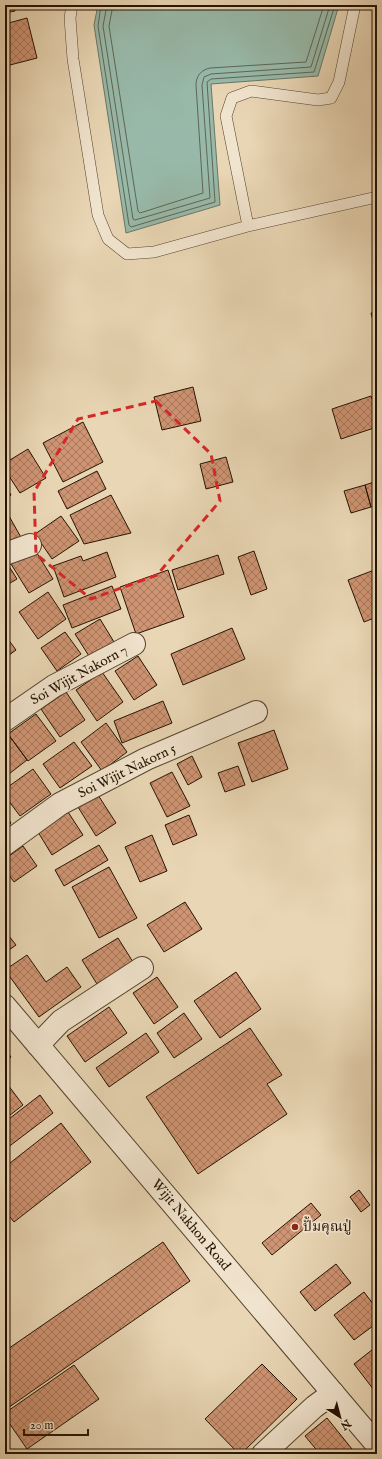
<svg xmlns="http://www.w3.org/2000/svg" width="382" height="1459" font-family="'IM FELL English','Noto Serif Thai',serif">
<defs>
<pattern id="building-cross-hatch" width="8" height="8" patternUnits="userSpaceOnUse"><rect width="8" height="8" fill="#cf9473"/><path d="M0 0l8 8M0 8l8-8" fill="none" stroke="#a8785c"/></pattern>
</defs>
<rect width="100%" height="100%" fill="#e9d6b4"/>
<filter id="stains"><feTurbulence type="fractalNoise" baseFrequency=".005" numOctaves="4"/><feColorMatrix values="0 0 0 0 .2 0 0 0 0 .09 0 0 0 0 .02 0 0 0 .5 -.17"/></filter>
<radialGradient id="worn" r=".72"><stop offset=".6" stop-color="#630" stop-opacity="0"/><stop offset="1" stop-color="#630" stop-opacity=".3"/></radialGradient>
<!-- water -->
<path fill="#98b9a9" stroke="#6a7766" d="M98 5H339L318 76 211 84 220 205 126 233 94 25Z"/>
<g fill="none" stroke-linecap="round" stroke-linejoin="round">
<!-- shore -->
<path stroke="#5e6655" stroke-width="1" d="M101 5 98 26 129 225 131 227 215 202 207 82 211 79 314 72 335 5
M107 5 103 26 133 219 135 220 210 198 202 85 204 77 211 74 311 67 330 5
M113 5 109 26 138 211 140 213 203 193 196 85C196 76 201 70 210 68L306 62 324 5"/>
</g>
<!-- building -->
<path fill="url(#building-cross-hatch)" stroke="#241301" d="M5 5H13L15 11 5 13Z
M27 18 37 58 10 65 5 47V24Z
M377 311V328H375L371 313Z
M193 387 201 421 162 430 154 397Z
M371 396 377 412V427L341 439 332 409Z
M83 422 103 462 63 482 43 443Z
M28 449 46 478 20 493 5 470V463Z
M226 457 233 482 206 489 200 464Z
M97 471 106 489 67 509 58 491Z
M377 481V506L371 507 365 485Z
M5 485 11 495 5 499Z
M365 485 371 507 351 513 344 491Z
M111 495 131 533 84 544 70 515Z
M9 516 23 541 5 549V518Z
M61 516 79 541 52 559 35 534Z
M35 550 53 579 29 593 11 564Z
M254 551 267 589 251 595 238 557Z
M107 552 116 577 64 597 53 566 81 556 83 561Z
M218 555 224 574 178 590 172 570Z
M5 560 17 579 5 586Z
M377 569V617L364 622 348 580Z
M168 570 184 617 136 634 120 587Z
M112 586 121 609 72 628 63 605Z
M48 592 66 619 38 639 19 612Z
M100 619 114 642 89 656 75 634Z
M232 628 245 659 183 685 171 654Z
M65 632 81 654 57 671 41 648Z
M5 635 16 650 5 658Z
M138 656 157 685 134 700 115 671Z
M102 672 123 702 97 721 76 690Z
M66 692 85 720 60 737 41 709Z
M163 701 172 723 122 743 114 721Z
M36 714 56 741 28 761 8 734Z
M106 723 127 752 102 771 81 742Z
M274 730 288 769 252 782 238 743Z
M8 734 27 760 5 777V737Z
M74 742 92 766 60 788 43 764Z
M192 756 202 777 188 785 177 764Z
M238 766 245 785 225 792 218 773Z
M33 769 51 794 20 816 5 796V789Z
M172 772 190 806 167 817 150 783Z
M98 795 116 823 96 836 78 807Z
M68 812 83 835 52 855 38 832Z
M5 815 11 823 5 828Z
M189 815 197 835 173 845 165 825Z
M152 835 167 871 140 882 125 847Z
M99 845 108 860 64 886 55 870Z
M23 846 37 866 14 882 5 870V859Z
M109 867 137 918 99 938 72 887Z
M185 902 202 929 164 952 147 925Z
M5 931 16 945 5 953Z
M118 938 133 962 97 984 82 960Z
M27 955 46 982 67 967 81 987 39 1017 5 970Z
M236 972 261 1009 220 1038 194 1001Z
M157 977 178 1007 154 1024 133 993Z
M109 1007 127 1033 85 1062 67 1036Z
M184 1013 202 1039 174 1058 157 1033Z
M250 1028 282 1075 267 1084 287 1114 198 1174 146 1097Z
M146 1033 159 1052 109 1087 96 1068Z
M5 1049 11 1057 5 1061Z
M8 1085 23 1105 5 1119V1087Z
M40 1095 53 1113 7 1148 5 1145V1122Z
M61 1123 91 1162 14 1222 5 1211V1167Z
M359 1190 370 1205 361 1212 350 1197Z
M311 1203 321 1215 272 1255 262 1243Z
M163 1242 190 1281 5 1410V1351Z
M336 1264 351 1283 315 1311 300 1292Z
M364 1292 377 1309V1323L354 1340 334 1315Z
M377 1346V1394L354 1364Z
M262 1364 297 1399 241 1454H239L205 1419Z
M74 1365 99 1399 27 1449 5 1417V1413Z
M327 1418 356 1454H320L305 1436Z"/>
<g fill="none" stroke-linecap="round" stroke-linejoin="round">
<!-- service casing -->
<g stroke="#55442e" stroke-width="12">
<path id="service" d="M72 5 70 18 73 59 98 215 108 239 127 254 154 252 248 226 377 197
M248 226 226 116 232 98 251 91 318 100 331 98 339 82 355 5"/>
</g>
<!-- minor casing -->
<g stroke="#55442e" stroke-width="24">
<path id="minor" d="M5 554 30 545
M5 720 54 686 134 644
M5 844 60 804 146 759 256 712
M38 1045 61 1021 142 968
M263 1454 314 1407 333 1393"/>
</g>
<!-- tertiary casing -->
<g stroke="#55442e" stroke-width="24">
<path id="tertiary" d="M5 1006 377 1445"/>
</g>
<!-- service -->
<use href="#service" stroke="#f1e4ce" stroke-width="11"/>
<!-- minor -->
<use href="#minor" stroke="#f1e4ce" stroke-width="22"/>
<!-- tertiary -->
<use href="#tertiary" stroke="#f1e4ce" stroke-width="22"/>
</g>
<!-- marked area -->
<path fill="none" stroke="#d62828" stroke-width="3" stroke-dasharray="8 5" stroke-linejoin="round" d="M156 401 211 454 220 501 157 575 91 599 36 554 34 492 78 419Z"/>
<!-- markers -->
<circle fill="#8f2418" stroke="#f1e4ce" stroke-width="1.5" cx="295" cy="1227" r="4"/>
<g text-anchor="middle" dominant-baseline="central" stroke-width="3.5" stroke-linejoin="round" paint-order="stroke">
<!-- street labels -->
<g font-size="14" fill="#241301" stroke="#f1e4ce">
<text transform="translate(79 675) rotate(-29)">Soi Wijit Nakorn 7</text>
<text transform="translate(127 771) rotate(-26)">Soi Wijit Nakorn 5</text>
<text transform="translate(191 1225) rotate(50)">Wijit Nakhon Road</text>
</g>
<!-- poi labels -->
<g font-size="14" fill="#241301" stroke="#f1e4ce" text-anchor="start">
<text x="303" y="1227">ปั้มคุณปู่</text>
</g>
</g>
<!-- margin -->
<rect width="382" height="1459" fill="none" stroke="#e9d6b4" stroke-width="20"/>
<rect x="6" y="6" width="370" height="1447" fill="none" stroke="#241301" stroke-width="2"/>
<rect x="10" y="10" width="362" height="1439" fill="none" stroke="#241301"/>
<!-- north arrow -->
<g transform="translate(340 1417) rotate(144)" stroke="#f1e4ce" stroke-width="3" paint-order="stroke">
<path d="M0-3L7 15L0 10L-7 15Z" fill="#241301"/>
<text y="-6" font-size="11" font-weight="bold" text-anchor="middle" fill="#241301">N</text>
</g>
<!-- scale -->
<path d="M24 1429v6h64v-6" fill="none" stroke="#241301" stroke-width="2"/>
<text x="30" y="1429" font-size="12" fill="#241301" stroke="#f1e4ce" stroke-width="3" paint-order="stroke">20 m</text>
<rect width="100%" height="100%" filter="url(#stains)"/>
<rect width="100%" height="100%" fill="url(#worn)"/>
</svg>
